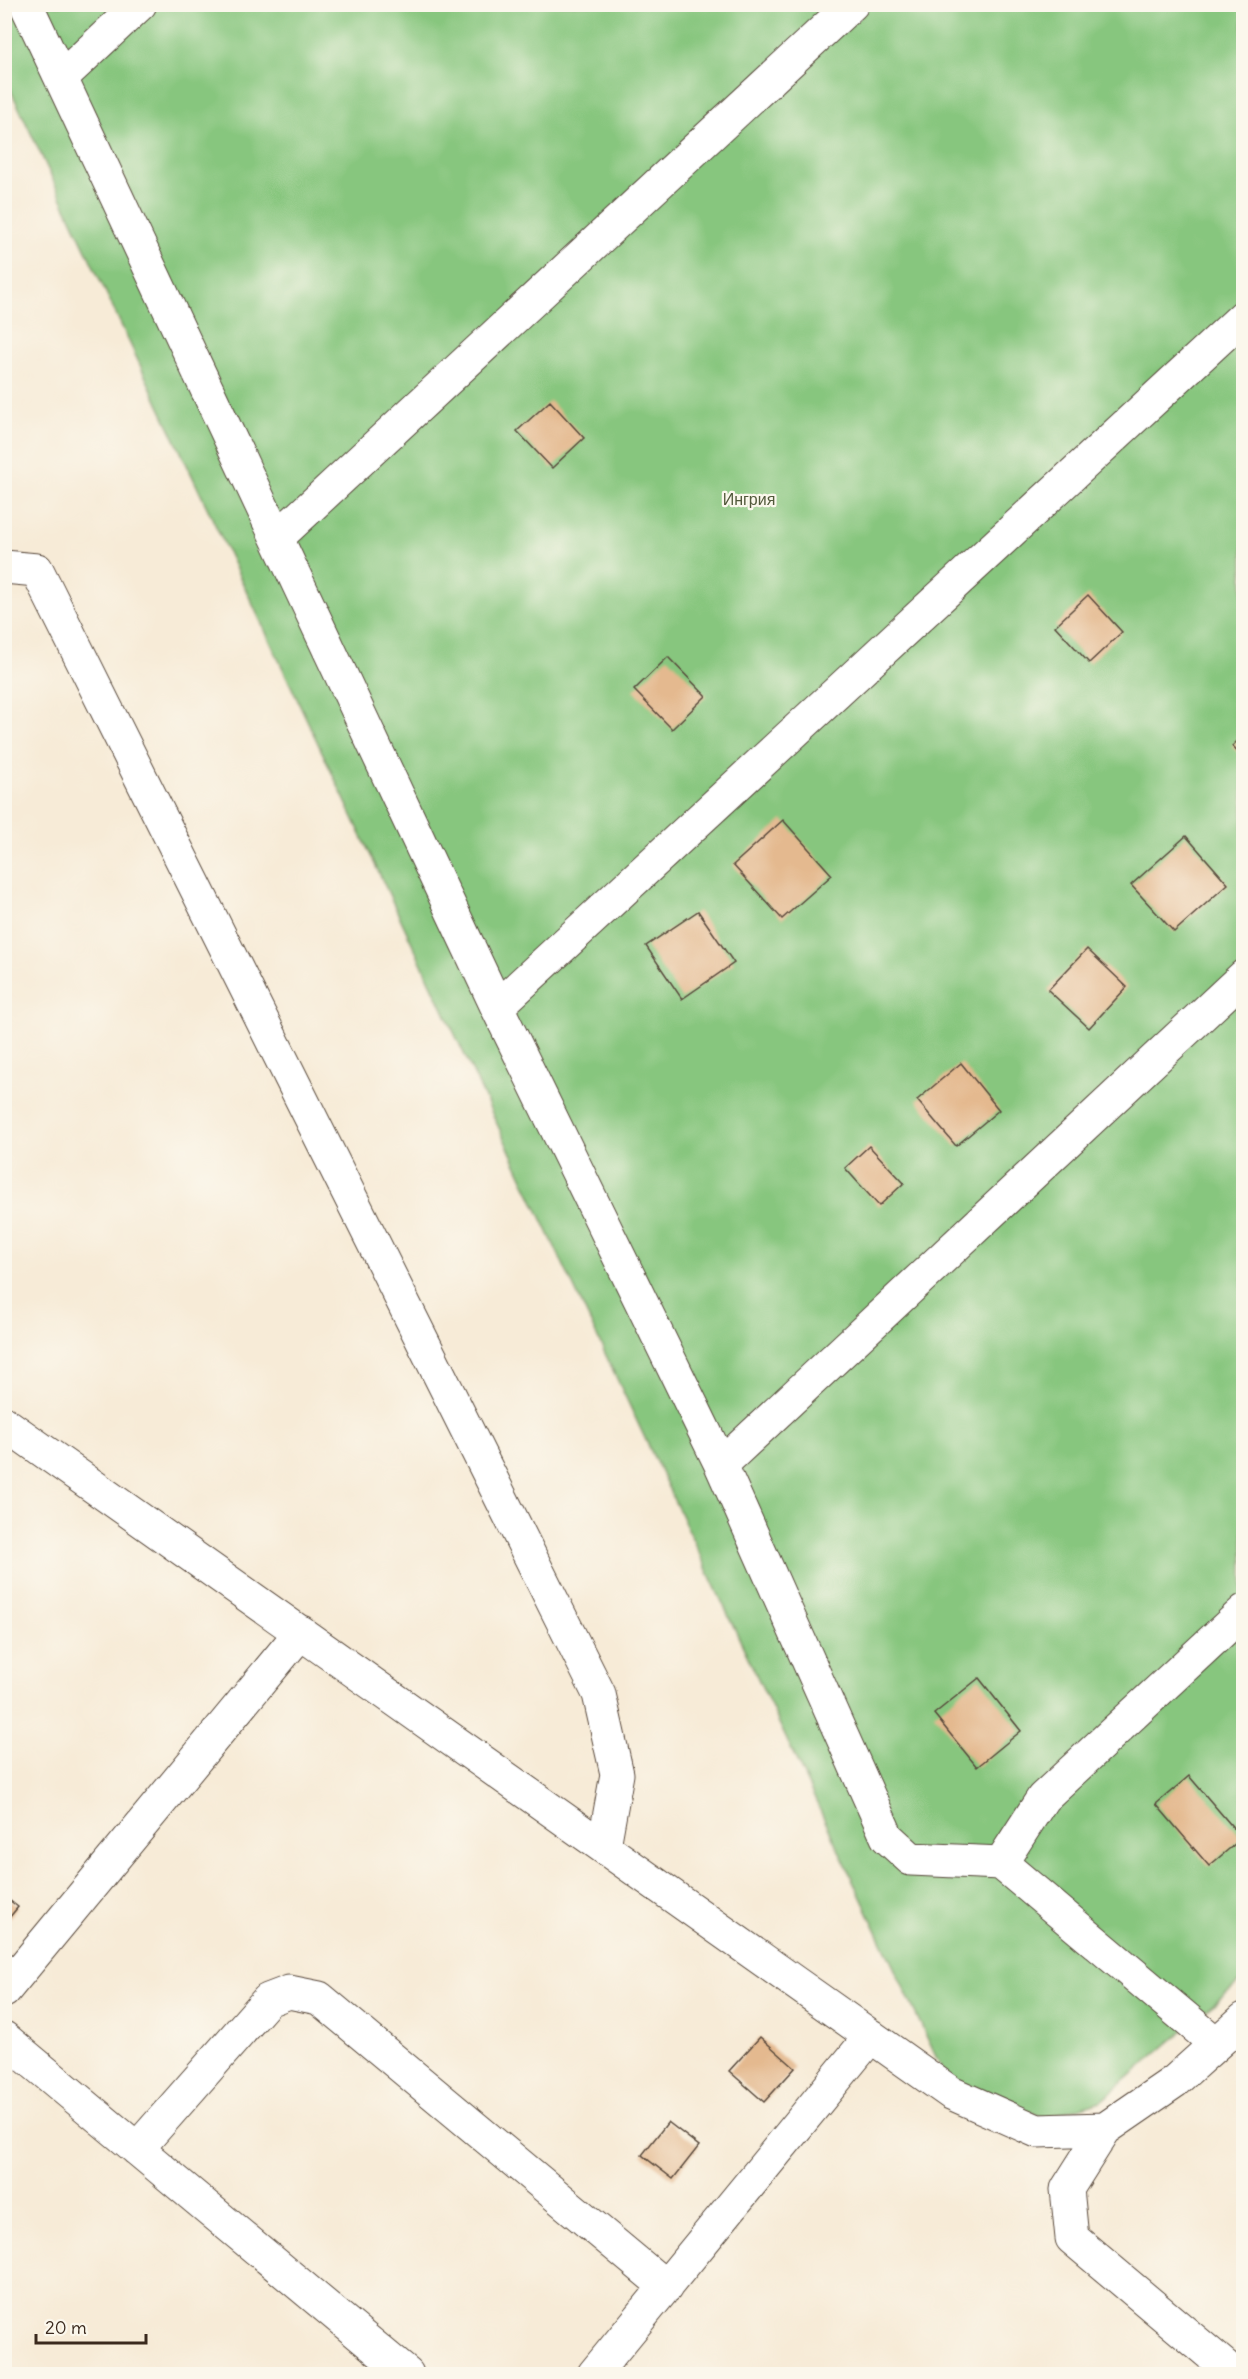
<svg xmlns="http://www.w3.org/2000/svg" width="1248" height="2379" font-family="Delius,sans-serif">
<rect width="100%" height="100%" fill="#fbf7ec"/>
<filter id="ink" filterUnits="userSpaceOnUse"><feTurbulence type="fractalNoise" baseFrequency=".0167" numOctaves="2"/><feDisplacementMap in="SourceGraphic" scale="12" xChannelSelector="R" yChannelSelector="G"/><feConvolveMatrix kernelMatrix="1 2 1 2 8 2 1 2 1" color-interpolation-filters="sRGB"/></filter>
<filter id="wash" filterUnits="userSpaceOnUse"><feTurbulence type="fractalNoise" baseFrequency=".008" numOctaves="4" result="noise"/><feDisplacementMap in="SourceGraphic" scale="24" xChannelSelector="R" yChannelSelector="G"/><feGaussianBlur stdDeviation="1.35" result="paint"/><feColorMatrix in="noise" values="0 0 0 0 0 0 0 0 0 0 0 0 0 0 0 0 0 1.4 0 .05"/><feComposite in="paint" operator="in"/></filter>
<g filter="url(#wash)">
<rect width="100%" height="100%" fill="#f7ebd7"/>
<!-- green -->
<path fill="#87c67e" stroke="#61784e" stroke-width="1.5" d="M4 5H1243V1979L1101 2101 1045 2118 946 2078 5 78Z"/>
<g id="blocks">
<!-- building -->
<path fill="#e4b98f" d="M550 401 584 438 552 468 517 431Z
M1088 595 1122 632 1089 663 1055 626Z
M668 657 706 696 672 729 634 690Z
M1244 735V759L1232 746Z
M783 820 832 875 782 919 733 865Z
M1186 836 1228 884 1174 932 1131 885Z
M698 911 734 963 682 999 646 946Z
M1087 949 1127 987 1089 1028 1048 990Z
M961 1063 999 1110 956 1146 917 1100Z
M869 1146 904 1183 879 1206 845 1168Z
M979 1678 1021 1731 977 1767 934 1714Z
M1189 1776 1242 1838 1209 1866 1156 1804Z
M4 1896 18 1907 4 1924Z
M760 2037 795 2068 764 2102 729 2071Z
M668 2122 699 2146 673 2179 642 2155Z"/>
</g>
</g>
<g filter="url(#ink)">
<use href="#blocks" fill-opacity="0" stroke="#57473a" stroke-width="1.5"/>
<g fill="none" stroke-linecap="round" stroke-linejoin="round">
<!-- minor casing -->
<g stroke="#57473a" stroke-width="35">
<path id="minor" d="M26 4 497 1007 721 1465 887 1837 911 1859 1001 1863 1208 2037
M61 78 140 4
M278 537 852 4
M4 567 37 570 599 1694 617 1774 604 1846
M497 1007 1244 316
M4 1423 951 2093 1037 2131 1105 2129 1175 2081 1244 2019
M721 1465 1244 976
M1001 1863 1043 1798 1244 1611
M4 1991 301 1632
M4 2038 407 2374
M1105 2129 1067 2189 1072 2238 1234 2374
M137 2149 268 2000 289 1992 319 1998 666 2287
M594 2374 871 2036"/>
</g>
<!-- minor -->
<use href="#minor" stroke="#fff" stroke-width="33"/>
</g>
</g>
<g text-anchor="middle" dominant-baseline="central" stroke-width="4.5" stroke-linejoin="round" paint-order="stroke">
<!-- park labels -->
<g font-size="16" fill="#52593b" stroke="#fbf7ec">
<text x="749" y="499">Ингрия</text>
</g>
</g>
<!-- margin -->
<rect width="1248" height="2379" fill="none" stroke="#fbf7ec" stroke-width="24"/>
<!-- scale -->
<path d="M36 2334v9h110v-9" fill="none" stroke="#3b2a1e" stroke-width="3"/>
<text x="45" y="2334" font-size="18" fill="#3b2a1e" stroke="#fbf7ec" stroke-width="4.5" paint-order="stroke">20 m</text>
</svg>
